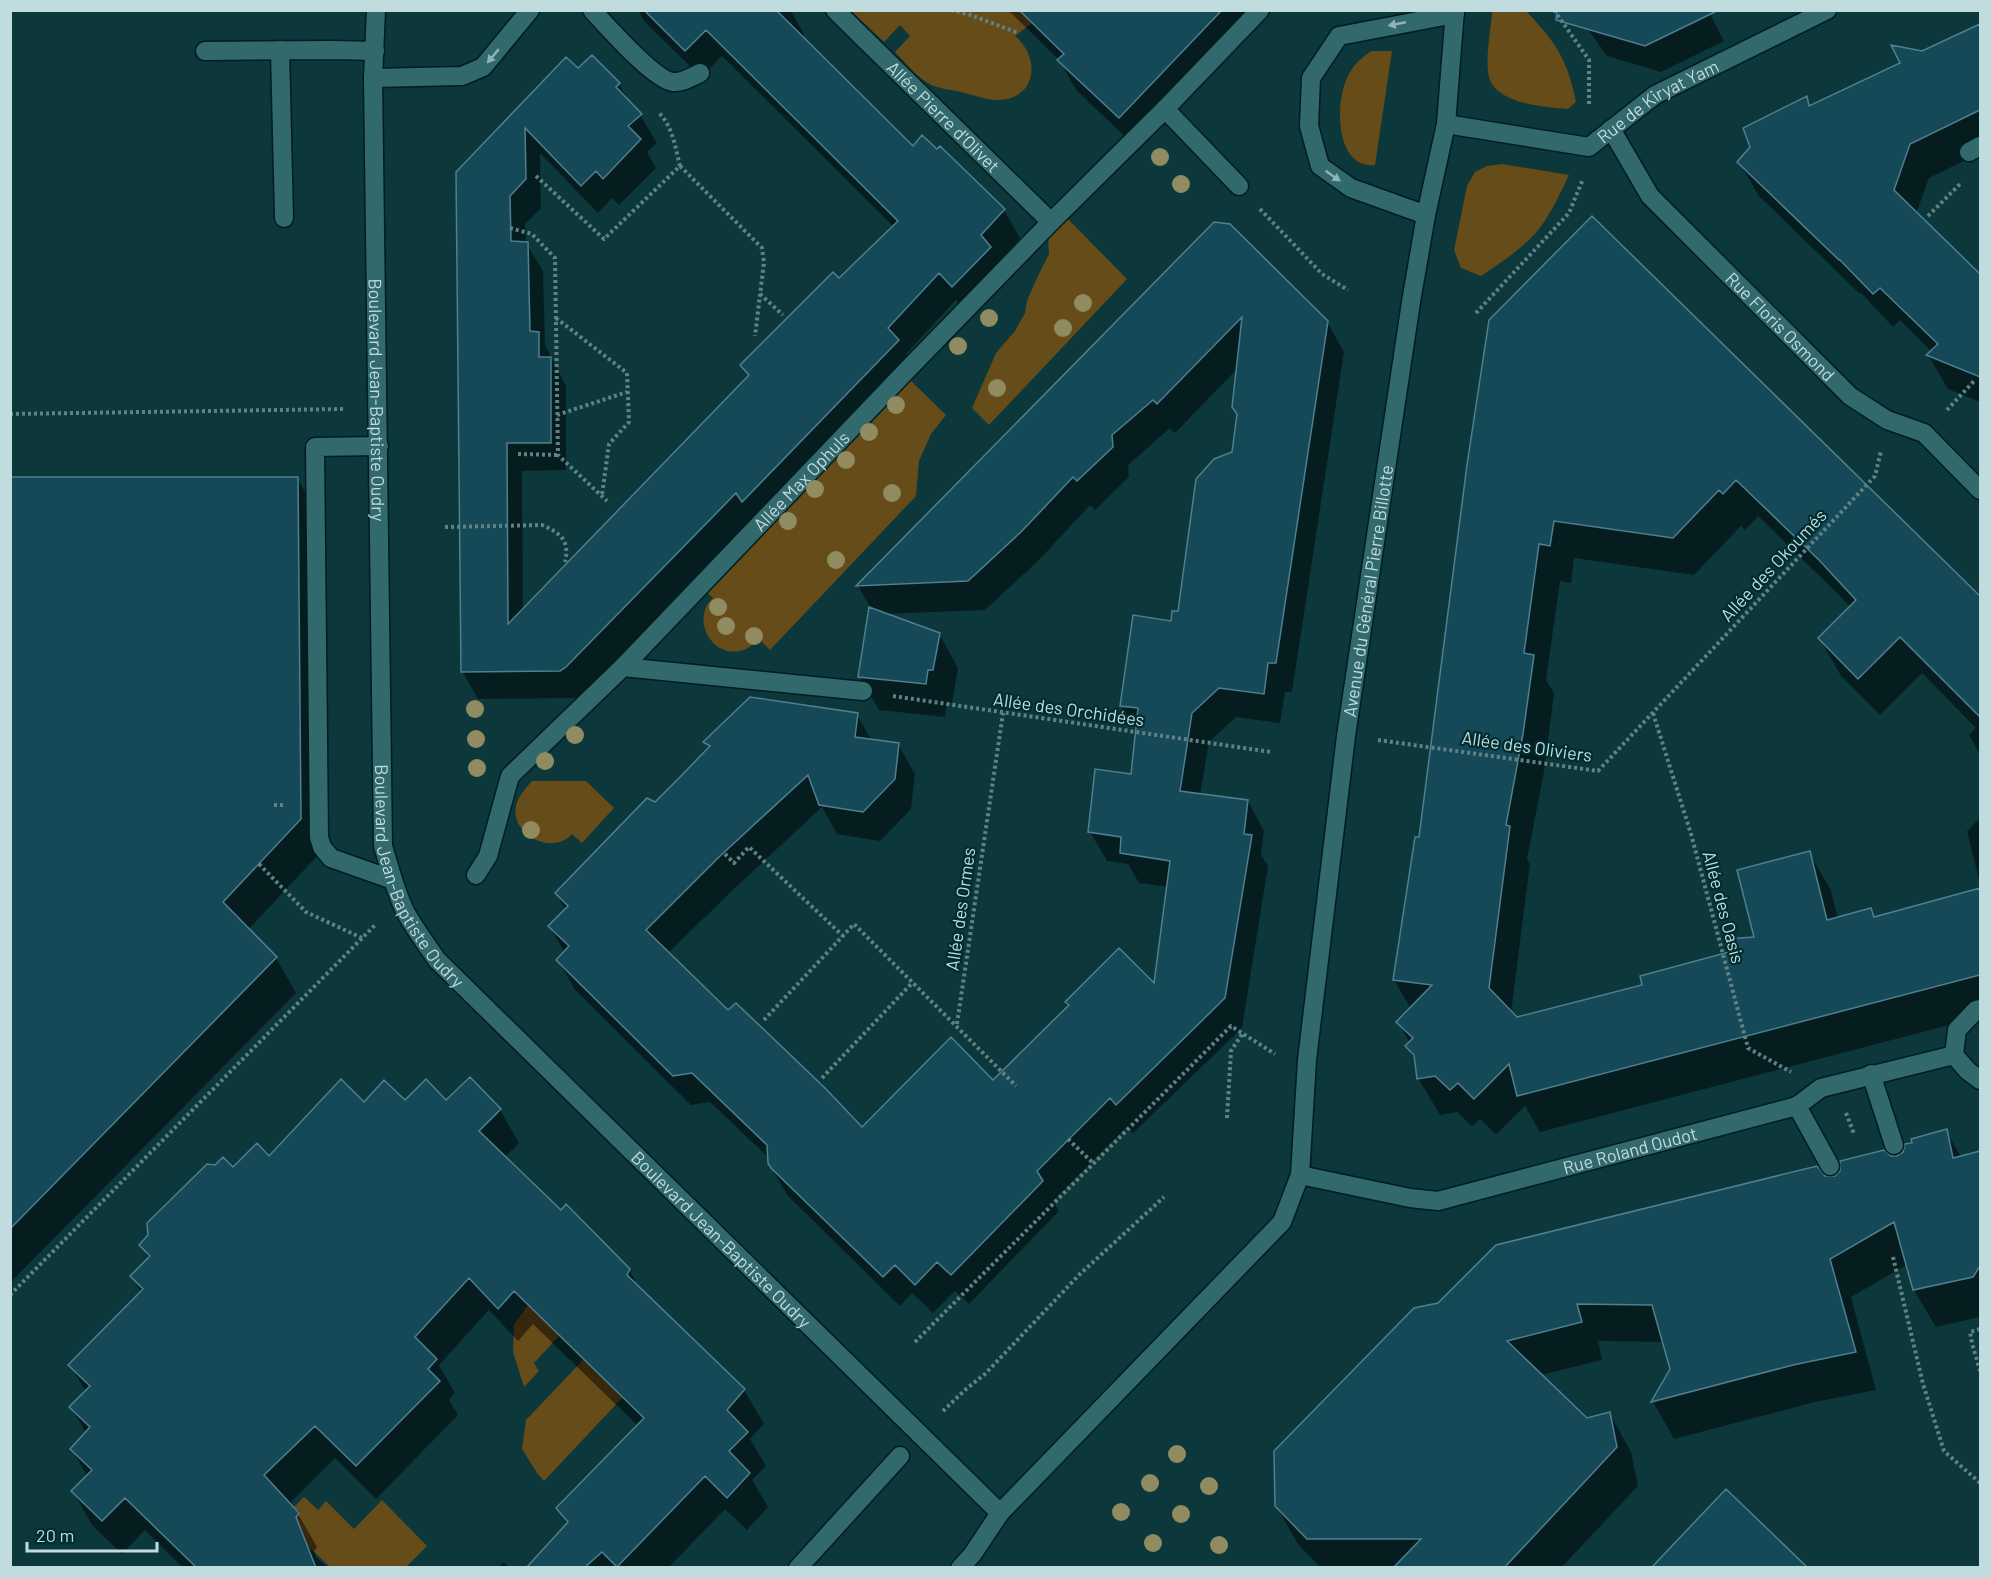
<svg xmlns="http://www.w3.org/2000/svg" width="1991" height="1578" font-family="Barlow,sans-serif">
<rect width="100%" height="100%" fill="#0c383b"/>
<!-- green -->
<path fill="#654c19" d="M851 11H1019L1032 23 1015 36C1042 59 1036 101 996 100 986 100 974 95 965 93 956 90 946 90 937 87 920 82 907 64 895 52L910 36 900 25 884 42Z
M1492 11H1526C1556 43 1567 58 1576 102L1568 109C1544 107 1491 104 1488 72 1486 52 1491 30 1492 11Z
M1371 51H1392L1375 165C1335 169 1335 103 1347 78 1353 65 1360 59 1371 51Z
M1502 164 1569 175C1561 192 1553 209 1542 225 1527 246 1502 262 1481 276L1461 268 1454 250 1467 186 1475 172 1487 166Z
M1066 217 1127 279 989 425 972 408 996 353 1015 331 1025 313 1027 301 1036 280 1049 254 1048 235Z
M908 378 946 415 931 434 919 461 916 496 770 650 760 640C753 644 747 650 739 651 716 656 698 630 705 610 706 605 710 601 713 598L703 588Z
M532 781H586L614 808 582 843 572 834C551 858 504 831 518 800 521 793 527 787 532 781Z
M528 1305 559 1336 534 1363 539 1371 524 1387 513 1352 514 1325Z
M584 1359 623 1397 544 1481 537 1473 522 1449 526 1420Z
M304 1497 318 1510 326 1501 354 1529 382 1500 427 1546 406 1567H330L294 1533 300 1528 296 1517 300 1512 294 1507Z"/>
<!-- shadow -->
<path fill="#0007" d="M638 10H790L804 34 801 38 913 148 937 151 940 148 1004 210 1020 238 998 262 1006 276 969 314 956 300 906 354 914 369 753 520 582 695 576 698 478 699 462 671 458 172 578 70 619 84 631 105 640 115 657 143 647 152 656 168 619 205 612 198 598 213 540 153 541 208 525 224 526 243 543 271 545 345 566 386V470L522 471 523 611 749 377 742 366 839 281 894 227 722 56 701 77 644 21Z
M1008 10H1268L1136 147 1076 90 1060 61Z
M1708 10 1724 41 1661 72 1607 56 1577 14Z
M1980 25V153L1929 178 1916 214 1980 277V402L1948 389 1928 355 1932 352 1900 320 1893 327 1861 293H1859L1759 196 1739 162 1806 98 1811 107Z
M1592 218 1980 598V755L1969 735 1976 728 1922 673 1880 715 1841 676 1820 639 1851 607 1758 516 1745 530 1741 526 1694 575 1574 558 1571 583 1560 581 1546 680 1554 693 1544 772 1527 859 1530 864 1511 1013 1517 1019 1644 986 1731 953 1756 938 1809 853 1831 890 1838 919 1870 910 1875 918 1980 889V1017L1540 1132 1525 1106 1496 1135 1480 1119 1472 1126 1457 1112 1440 1115 1418 1078 1417 1062 1407 1046 1410 1043 1398 1022 1411 1009 1394 980 1420 839Z
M1214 224 1327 322 1344 352 1292 692H1285L1280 723 1236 717 1209 742 1200 795 1248 801 1264 831 1261 855 1268 866 1242 1028 1133 1133 1127 1127 1053 1201 1059 1211 969 1304 955 1291 933 1313 912 1293 900 1306 787 1195 770 1165 769 1158 710 1102 691 1105 575 990 558 960 565 953 550 927 566 910 556 894 655 804 709 749 705 742 857 715 872 741 898 744 915 774 911 809 880 841 837 834 822 807 736 887 668 953 728 1012 862 1130 993 1082 1069 1007 1067 1002 1156 986 1168 887 1139 883 1128 864 1107 861 1090 832 1133 776 1137 732 1122 706 1179 613 1233 453 1239 416 1238 368 1175 433 1170 428 1128 465 1129 477 1095 510 1090 505 1039 560 985 610 884 614 939 634 958 668 952 703H947L945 717 879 710 860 677 870 607 858 586Z
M10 478H297L317 513 320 853 248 930 276 958 296 993 10 1283Z
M1980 818V884L1967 831Z
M446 1102 500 1110 519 1143 505 1157 561 1212 629 1270 641 1291 744 1390 764 1424 750 1439 766 1466 752 1480 768 1507 747 1530 725 1509 668 1568H529L567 1525 558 1509 638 1426 533 1324 518 1341 489 1310 439 1365 455 1393 449 1400 458 1415 376 1499 335 1458 289 1504 298 1514 317 1547 314 1551 316 1557 328 1568H183L145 1530 122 1554 92 1525 73 1491 87 1476 72 1449 86 1433 71 1407 86 1392 70 1365 141 1293 132 1276 149 1259 141 1245 216 1167 233 1169 269 1158 364 1104Z
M1946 1131 1962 1158 1980 1153V1317L1936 1327 1914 1290 1908 1264 1851 1297 1876 1390 1815 1402 1674 1439 1653 1402 1671 1369 1664 1342 1598 1341 1602 1360 1541 1375 1586 1420 1610 1414 1631 1452 1638 1486 1561 1568H1321L1298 1544 1276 1506 1439 1304 1824 1177 1835 1178 1891 1157H1897Z
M504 1562 509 1568H498Z"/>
<!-- building -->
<path fill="#164957" stroke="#4f7f90" stroke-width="1.5" d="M644 10H776L913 146 922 135 937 149 940 146 1005 209 981 235 991 247 952 287 939 273 888 328 899 340 742 502 736 493 566 667 560 671 461 672 456 172 566 57 578 68 592 55 620 83 616 87 642 114 628 126 641 139 603 179 596 171 581 186 525 128 526 179 510 196 511 241 528 242 530 331 539 332V357H551V443H507L508 624 749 375 740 365 833 272 839 278 898 221 706 30 685 51Z
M1019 10H1222L1119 118 1057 60 1064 54Z
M1557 10H1719L1645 46 1556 20Z
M1980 24V110L1910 144 1894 190 1980 274V377L1926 355 1938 344 1880 288 1873 294 1840 260H1839L1737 162 1750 147 1743 128 1807 96 1809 106 1900 63 1891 45 1922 51Z
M1592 216 1980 596V717L1900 637 1858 679 1818 638 1856 600 1819 560 1736 480 1723 494 1719 490 1673 538 1554 521 1550 546 1539 544 1534 580 1524 653 1534 655 1523 734 1506 825 1510 826 1489 988 1517 1017 1642 985 1640 976 1729 952 1726 939 1754 937 1737 870 1810 851 1827 920 1871 908 1874 917 1980 888V975L1517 1096 1509 1064 1474 1099 1458 1083 1450 1090 1435 1076 1417 1079 1414 1055 1405 1046 1413 1038 1396 1022 1432 985 1393 980 1415 837H1419L1467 465 1489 320Z
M1214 222 1230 224 1328 321 1276 663H1268L1264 694 1219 688 1192 713 1180 791 1248 800 1244 834 1252 835 1225 998 1116 1105 1110 1098 1037 1171 1043 1181 951 1275 937 1262 915 1285 895 1265 883 1277 771 1168 768 1163 767 1145 692 1073 673 1076 556 960 569 946 548 926 568 906 555 893 647 798 655 802 680 777 710 746 703 742 750 697 858 713 855 737 899 743 895 779 863 812 819 805 808 775 719 857 646 930 728 1010 736 1003 825 1088 862 1127 951 1037 993 1080 1069 1005 1065 1002 1119 948 1154 983 1170 861 1120 853 1121 837 1088 832 1095 769 1131 774 1138 708 1120 706 1133 615 1171 621 1172 611H1178L1196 479 1214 459 1232 452 1237 414 1232 407 1242 317 1157 404 1153 400 1112 435 1113 447 1077 481 1073 477 1022 531 968 581 856 586Z
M10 477H298L301 819 223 902 277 957 10 1229Z
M869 607 940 633 933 670H928L926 684 858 677Z
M470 1077 501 1109 479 1131 561 1210 566 1204 630 1269 627 1275 745 1389 727 1410 748 1432 729 1451 750 1473 727 1498 705 1476 617 1567 602 1552 584 1568H526L568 1522 556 1508 644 1418 514 1291 498 1309 469 1278 415 1337 437 1359 428 1369 440 1381 356 1466 315 1426 264 1475 299 1513 296 1517 316 1568H197L125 1498 102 1521 71 1491 92 1470 70 1449 90 1427 69 1407 90 1386 68 1365 143 1289 130 1276 150 1256 139 1245 148 1235 147 1223 207 1164 215 1165 223 1157 233 1167 257 1143 269 1156 341 1079 364 1102 384 1080 405 1100 426 1079 446 1100Z
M1947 1129 1953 1158 1980 1151V1266L1973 1277 1913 1290 1894 1222 1830 1259 1856 1352 1793 1365 1651 1402 1670 1369 1652 1305 1577 1304 1582 1322 1507 1341 1587 1418 1610 1412 1617 1447 1504 1568H1393L1421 1539H1307L1275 1506 1274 1451 1414 1308 1438 1303 1496 1245 1817 1166 1825 1176H1835L1840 1171V1161L1884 1150 1891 1156H1897L1903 1152 1905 1144 1912 1143 1911 1139Z
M1726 1489 1808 1568H1651Z"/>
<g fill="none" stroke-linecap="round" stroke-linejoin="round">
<!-- minor casing -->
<g stroke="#011d1f" stroke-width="21">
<g id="minor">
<path id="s1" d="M376 10 373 78 383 846C390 868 395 892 406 913 415 929 426 944 437 960L1000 1513"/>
<path d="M592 10C607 26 654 80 673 82 683 83 691 77 700 73"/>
<path id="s2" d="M835 10 1051 222"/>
<path d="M280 50 284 218"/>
<path d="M205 51 333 50 375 51"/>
<path d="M373 78 462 76 483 67 530 10"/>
<path d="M1165 109 1239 186"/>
<path id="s3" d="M1446 124 1589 147 1655 95 1827 10"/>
<path id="s4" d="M1611 129 1650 196 1850 396 1887 420 1924 433 1980 490"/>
<path d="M1969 152 1980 146"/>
<path d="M1426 215 1351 188 1320 166 1309 126 1311 78 1339 36 1455 14"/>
<path d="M379 446 315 447 319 837 322 847 331 858 393 880"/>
<path d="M623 667 863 691"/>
<path id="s5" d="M476 875 488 856 510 776 623 667 909 368 1051 222 1165 109 1260 10"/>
<path d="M1980 1009 1976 1010 1957 1030 1954 1055 1968 1071 1980 1080"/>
<path d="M1871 1074 1894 1145"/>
<path d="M1797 1106 1830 1166"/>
<path id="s6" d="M1300 1175 1410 1198 1438 1201 1797 1106 1821 1088 1954 1055"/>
<path d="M798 1568 900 1456"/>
<path id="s7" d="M960 1568 972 1555 1000 1513 1282 1222 1300 1175 1307 1060 1346 736 1411 302 1426 215 1446 124 1455 10"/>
</g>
</g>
<!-- path -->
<path stroke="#5e8285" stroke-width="4" stroke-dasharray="3 3" stroke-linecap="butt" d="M951 10 968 14 1018 33
M1554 10 1589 60V107
M680 166 762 248 764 262 755 336
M536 176 604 239 680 166C675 147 673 126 658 112
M1260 209 1322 274 1348 290
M1928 216 1962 182
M510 228 532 234 555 258 558 455 607 501
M760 294 783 315
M1476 313 1569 213 1583 179
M556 318 627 373 629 422 609 444 602 495
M1947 410 1975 380
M10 414 345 409
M557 415 627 392
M518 454 558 455
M445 527 542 525C561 533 570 541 565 562
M893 696 1271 752
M1653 713 1691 834 1748 1048 1791 1072
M1378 740 1598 771 1875 476 1881 451
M274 805H286
M725 854 734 863 749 847 843 936
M259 864 306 912 362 938
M764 1020 854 924 1016 1086
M957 1024 1003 713
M822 1078 913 982
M1846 1113 1854 1134
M1227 1118 1231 1051 1242 1034
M1068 1139 1093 1163
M1893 1257 1923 1384 1944 1451 1980 1483
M10 1295 376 924
M1980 1329 1970 1332 1972 1343 1980 1371
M915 1342 1231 1026 1275 1054
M943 1411 965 1390 985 1374 1079 1275 1164 1197"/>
<!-- minor -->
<use href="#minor" stroke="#32696c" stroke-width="18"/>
</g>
<!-- trees -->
<g fill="#908b60">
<circle cx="1160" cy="157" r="9"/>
<circle cx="1181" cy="184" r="9"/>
<circle cx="1083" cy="303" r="9"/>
<circle cx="989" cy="318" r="9"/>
<circle cx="1063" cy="328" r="9"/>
<circle cx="958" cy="346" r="9"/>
<circle cx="997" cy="388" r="9"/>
<circle cx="896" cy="405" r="9"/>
<circle cx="869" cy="432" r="9"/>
<circle cx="846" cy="460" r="9"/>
<circle cx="815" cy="489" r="9"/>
<circle cx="892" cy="493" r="9"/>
<circle cx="788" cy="521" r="9"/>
<circle cx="836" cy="560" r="9"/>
<circle cx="718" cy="607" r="9"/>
<circle cx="726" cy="626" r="9"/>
<circle cx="754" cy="636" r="9"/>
<circle cx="475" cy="709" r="9"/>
<circle cx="575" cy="735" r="9"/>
<circle cx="476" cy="739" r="9"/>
<circle cx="545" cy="761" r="9"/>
<circle cx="477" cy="768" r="9"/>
<circle cx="531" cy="830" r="9"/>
<circle cx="1177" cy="1454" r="9"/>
<circle cx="1150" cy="1483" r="9"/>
<circle cx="1209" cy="1486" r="9"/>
<circle cx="1121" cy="1512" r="9"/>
<circle cx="1181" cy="1514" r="9"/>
<circle cx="1153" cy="1543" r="9"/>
<circle cx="1219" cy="1545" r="9"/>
</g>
<!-- one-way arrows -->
<defs><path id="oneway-solid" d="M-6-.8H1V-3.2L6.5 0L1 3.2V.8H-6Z" transform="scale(1.5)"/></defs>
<g fill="#8fb4b6">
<use href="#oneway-solid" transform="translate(1397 24) rotate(169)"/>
<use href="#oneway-solid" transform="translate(493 56) rotate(130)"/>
<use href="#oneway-solid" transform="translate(1333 176) rotate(35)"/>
</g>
<g text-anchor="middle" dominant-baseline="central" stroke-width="4.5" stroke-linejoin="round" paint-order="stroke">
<!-- street labels -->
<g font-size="18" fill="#c1dcde" stroke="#002d30">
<text stroke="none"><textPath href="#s3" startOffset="228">Rue de Kiryat Yam</textPath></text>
<text stroke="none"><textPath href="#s2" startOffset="152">Allée Pierre d'Olivet</textPath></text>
<text stroke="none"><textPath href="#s4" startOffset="262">Rue Floris Osmond</textPath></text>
<text stroke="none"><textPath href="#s1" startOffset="390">Boulevard Jean-Baptiste Oudry</textPath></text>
<text stroke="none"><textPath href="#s5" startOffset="520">Allée Max Ophuls</textPath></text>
<text transform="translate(1773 565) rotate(-47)">Allée des Okoumés</text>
<text stroke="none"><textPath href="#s7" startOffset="1112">Avenue du Général Pierre Billotte</textPath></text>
<text transform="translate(1069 709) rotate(8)">Allée des Orchidées</text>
<text transform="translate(1527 746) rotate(8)">Allée des Oliviers</text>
<text stroke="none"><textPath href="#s1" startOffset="876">Boulevard Jean-Baptiste Oudry</textPath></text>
<text transform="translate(1724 907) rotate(75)">Allée des Oasis</text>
<text transform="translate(960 909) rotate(-82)">Allée des Ormes</text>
<text stroke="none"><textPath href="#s6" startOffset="339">Rue Roland Oudot</textPath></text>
<text stroke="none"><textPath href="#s1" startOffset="1362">Boulevard Jean-Baptiste Oudry</textPath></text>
</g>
</g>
<!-- border -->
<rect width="1991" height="1578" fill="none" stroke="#c1dcde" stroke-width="24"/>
<!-- scale -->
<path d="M27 1542v9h130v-9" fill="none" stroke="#c1dcde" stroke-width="3"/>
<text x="36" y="1542" font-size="18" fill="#c1dcde" stroke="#002d30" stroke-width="4.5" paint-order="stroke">20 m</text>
</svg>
